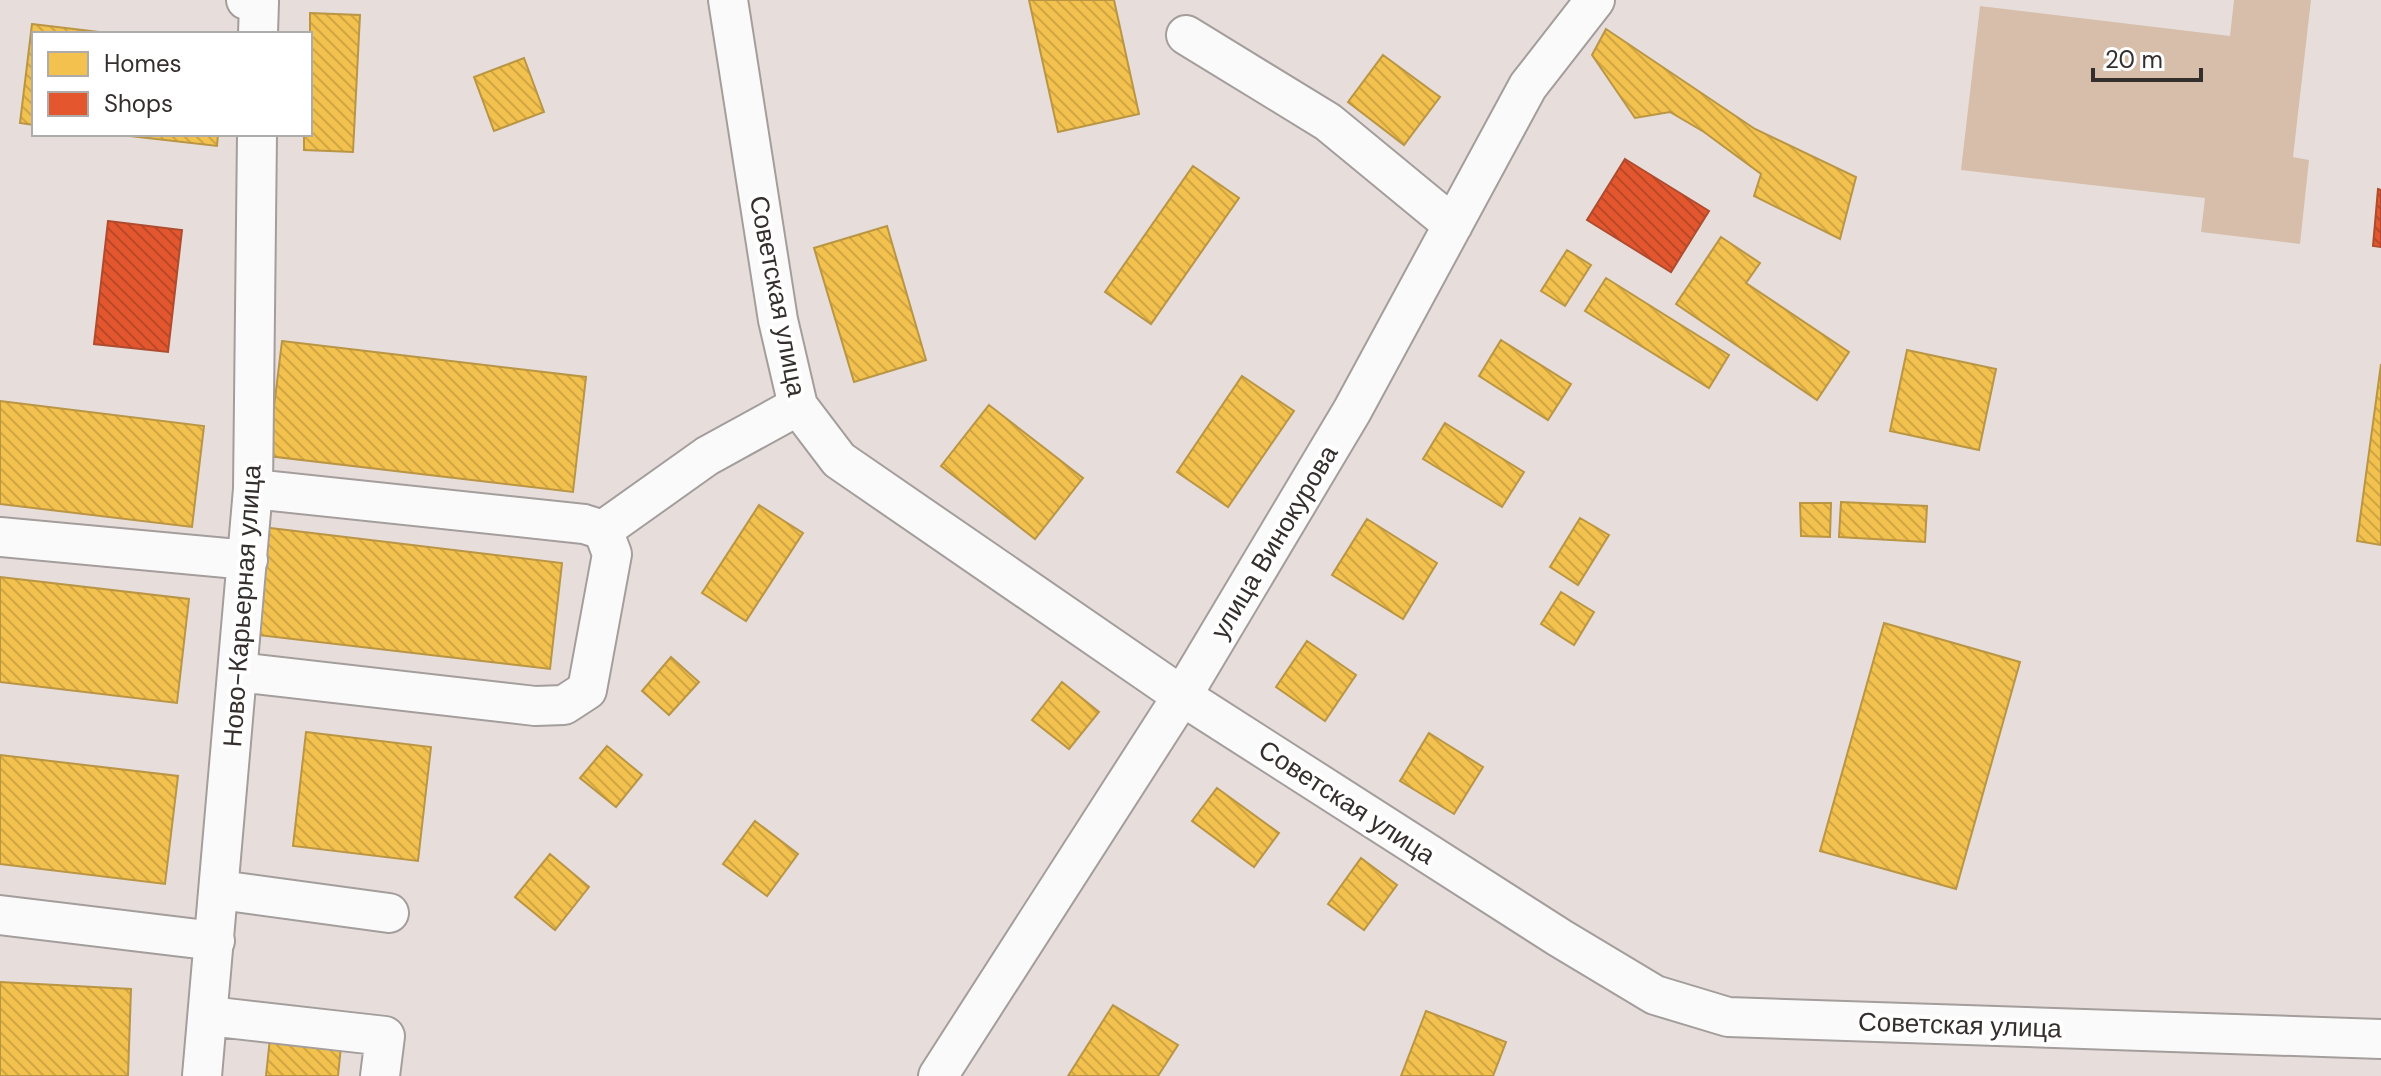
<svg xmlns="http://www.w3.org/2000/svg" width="2381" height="1076" font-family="'DM Sans',sans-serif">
<defs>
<pattern id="homes-back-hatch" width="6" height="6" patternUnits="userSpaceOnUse" patternTransform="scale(2)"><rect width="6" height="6" fill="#f2c14e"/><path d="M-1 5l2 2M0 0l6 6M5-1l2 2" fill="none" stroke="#d0a644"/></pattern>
<pattern id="shops-back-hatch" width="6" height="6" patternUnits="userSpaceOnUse" patternTransform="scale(2)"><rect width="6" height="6" fill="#e4572e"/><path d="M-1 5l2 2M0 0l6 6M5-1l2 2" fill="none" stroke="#ba4828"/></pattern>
</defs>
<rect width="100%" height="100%" fill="#e7dedc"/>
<!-- pitch -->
<path fill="#d6beaa" d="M2234 0H2311L2293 157 2309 160 2300 244 2201 232 2205 198 1961 170 1980 6 2230 36Z"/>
<!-- homes -->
<path fill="url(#homes-back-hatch)" stroke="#b99544" stroke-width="2" d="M1029 0H1114L1139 114 1058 132Z
M310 13 360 15 353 152 304 150V134H310Z
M32 24 116 34H34V125L20 123Z
M1606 29 1755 129 1856 177 1840 239 1754 196 1761 174 1704 132 1670 112 1635 118 1592 55Z
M1383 55 1440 97 1404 145 1348 102Z
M524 58 544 112 494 131 474 77Z
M112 134H218L217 146Z
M1193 166 1239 198 1151 324 1105 292Z
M887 226 926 360 854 382 814 248Z
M1721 237 1760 263 1746 283 1849 352 1817 400 1676 304Z
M1567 250 1591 265 1565 306 1541 291Z
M1606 278 1729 355 1709 388 1585 311Z
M1501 340 1571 384 1548 420 1479 376Z
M282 341 586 377 573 492 268 456Z
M1907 350 1996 369 1979 450 1890 431Z
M2381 364V545L2357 541Z
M1242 376 1294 411 1228 507 1177 472Z
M0 401 204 426 192 527 0 504Z
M989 405 1083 478 1035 539 941 466Z
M1445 423 1524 472 1502 507 1423 459Z
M1841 502 1927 506 1925 542 1839 537Z
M1800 503H1831L1830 537 1801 536Z
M759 505 803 533 746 621 702 593Z
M1580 518 1609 535 1578 585 1550 567Z
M1367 519 1437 563 1403 619 1332 575Z
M262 527 562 563 550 669 250 634Z
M0 577 189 599 177 703 0 682Z
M1561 592 1594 612 1574 645 1541 624Z
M1884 623 2020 662 1956 889 1820 851Z
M1307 641 1356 675 1325 721 1276 687Z
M671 657 699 682 669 715 642 691Z
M1062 682 1099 712 1069 749 1032 720Z
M306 732 431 747 418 861 293 846Z
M1429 733 1483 767 1454 814 1400 781Z
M607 746 642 775 616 807 580 778Z
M0 755 178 776 165 884 0 864Z
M1217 788 1279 833 1254 867 1192 821Z
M755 821 798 854 767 896 723 864Z
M550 854 589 887 555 930 515 897Z
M1361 858 1397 885 1364 930 1328 904Z
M0 982 131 989 128 1076H0Z
M1113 1005 1178 1045 1158 1076H1068Z
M1426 1011 1506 1042 1493 1076H1401Z
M270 1038 341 1046 338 1076H266Z"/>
<!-- shops -->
<path fill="url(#shops-back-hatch)" stroke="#af4b2e" stroke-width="2" d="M1625 159 1709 211 1671 272 1587 220Z
M2378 189 2381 190V247L2373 246Z
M108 221 182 230 168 352 94 344Z"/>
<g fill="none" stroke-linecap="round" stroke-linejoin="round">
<!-- minor casing -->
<g stroke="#a39d9c" stroke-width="42">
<path id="minor" d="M246 0 259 2 258 34
M728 0 778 320 798 406 839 460 1182 696 1560 938 1655 995 1728 1017 2381 1039
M1186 35 1328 122 1453 225
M603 530 707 456 798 406
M0 537 248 560
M238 672 535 706 564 705 587 690 612 554 603 530 584 524 253 489
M220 890 389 913
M0 915 215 941
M209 1016 385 1036 380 1076
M202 1076 253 489 257 134
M938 1076 1182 696 1352 411 1528 86 1595 0"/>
</g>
<!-- minor -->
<use href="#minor" stroke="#fbfafa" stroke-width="38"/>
</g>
<g text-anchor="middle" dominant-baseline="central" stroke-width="8" stroke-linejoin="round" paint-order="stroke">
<!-- street labels -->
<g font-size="26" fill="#342e2d" stroke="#fff">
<text transform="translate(778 296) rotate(79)">Советская улица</text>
<text transform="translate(1274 542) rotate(-59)">улица Винокурова</text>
<text transform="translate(242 606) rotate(-86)">Ново-Карьерная улица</text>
<text transform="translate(1347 802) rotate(33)">Советская улица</text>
<text transform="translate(1960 1025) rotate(2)">Советская улица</text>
</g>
</g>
<!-- legend -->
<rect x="32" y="32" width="280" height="104" fill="#ffffff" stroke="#aeabab" stroke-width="2"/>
<rect x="48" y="52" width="40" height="24" fill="#f2c14e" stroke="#aeabab" stroke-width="2"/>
<text x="104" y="72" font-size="24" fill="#342e2d">Homes</text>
<rect x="48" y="92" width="40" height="24" fill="#e4572e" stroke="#aeabab" stroke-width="2"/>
<text x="104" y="112" font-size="24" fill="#342e2d">Shops</text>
<!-- scale -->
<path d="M2093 68v12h108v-12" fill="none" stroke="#342e2d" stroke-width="4"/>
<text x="2105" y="68" font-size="24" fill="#342e2d" stroke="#ffffff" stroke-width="6" paint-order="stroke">20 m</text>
</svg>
